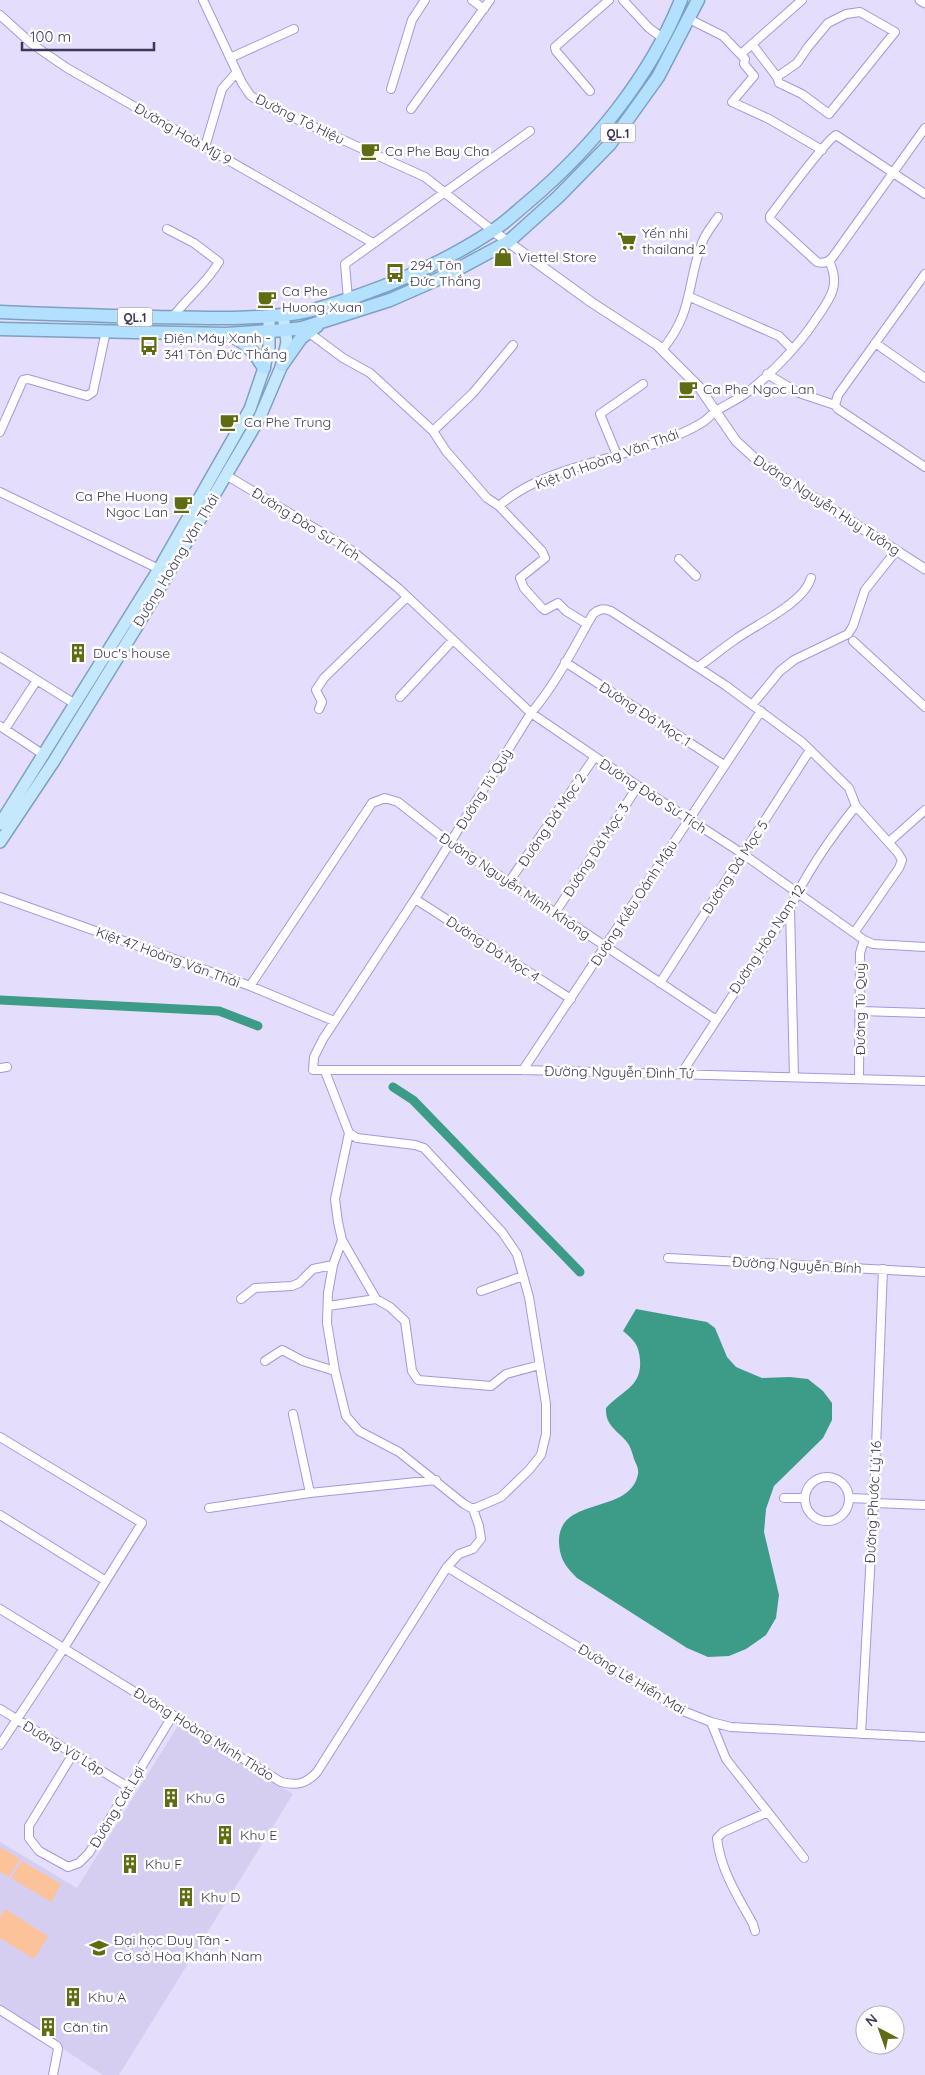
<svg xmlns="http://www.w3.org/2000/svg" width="925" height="2075" font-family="Quicksand,sans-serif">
<rect width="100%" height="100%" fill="#e4ddfc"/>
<!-- built -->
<path fill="#d6cef1" d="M179 1724 293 1794 119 2075H103L0 2008V1842L77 1888Z"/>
<!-- green -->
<path fill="#fcc29a" d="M0 1847 20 1859 9 1877 0 1872Z
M22 1861 61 1884 51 1902 11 1878Z
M5 1909 48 1936 34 1959 0 1938V1917Z"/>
<!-- water -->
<path fill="#3d9c87" d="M636 1309 707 1322 715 1328 727 1357 736 1367 762 1378 790 1377 808 1379 823 1391 832 1403V1420L823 1438 774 1486 766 1509 764 1532 779 1595 776 1618 766 1635 746 1649 729 1656 708 1657 687 1648 577 1578C566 1567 560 1560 559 1543 557 1495 630 1516 638 1474 639 1468 636 1464 634 1459 633 1455 631 1449 629 1445 620 1431 605 1428 606 1408 622 1390 642 1387 640 1360 639 1345 634 1340 623 1331Z"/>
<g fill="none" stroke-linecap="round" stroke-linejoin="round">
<!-- canal -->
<path stroke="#3d9c87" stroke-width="9" d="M0 1000 219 1011 258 1026
M393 1087 413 1100 580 1272"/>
<!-- minor casing -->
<g stroke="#a995e0" stroke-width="10">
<path id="minor" d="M203 0 242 83 250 95 261 103 425 177 493 231
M472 0 484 9
M623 0 649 28 664 39
M0 15 32 44 67 68 373 243
M689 19 723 36 745 59 744 64 754 76 732 102 769 119 822 150
M752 44 777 77 797 63 808 47 828 23 846 14 860 12 895 32 829 114 802 94 779 83 777 77
M741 54 802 0
M230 58 294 29
M391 89 412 20 425 0
M590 91 556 51 555 47 609 0
M411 109 490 0
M925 128C894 171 863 214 832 258 828 262 823 264 817 262L770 219V216C780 203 826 140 836 135L925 194
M205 147 222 89 237 72
M167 229 194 243 219 262C205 285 188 297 172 318
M690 297 779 336 792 349
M348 299 345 264 530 131
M308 332 343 358 370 373 433 431 446 451 487 498 499 506 542 551 545 558 520 578 524 588 542 608 545 610 558 603 566 611 587 624
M875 343 925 378
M662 350C694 311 686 286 702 243 705 234 712 226 718 217
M767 374 799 393 835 405 838 409 925 467
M835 405 838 395 925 274
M433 431 473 393 513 345
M0 432 23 380 28 379 87 396 93 392 106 331
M617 455 600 414 643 384
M226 475 351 550 398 588 531 713 638 786 743 854 864 940 873 944 925 947
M0 492 159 569
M499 506C536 473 592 464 638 449 655 444 683 434 698 425 705 422 710 416 716 411 727 404 739 399 749 391 770 375 799 345 814 322 828 301 842 287 829 261
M679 559 696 576
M853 641 925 707
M0 657 75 704
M565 662 724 765
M698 667C711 658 723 648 736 639 757 624 804 603 811 578
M400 697 453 640
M752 705 780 671 794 660 848 634 853 626 865 590 896 551
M319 709 322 702 316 690 324 678 407 597
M0 726 44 755
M5 729 37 680
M889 842 925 810
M509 882 594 758
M0 897 250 986 334 1021
M415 899 571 999
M790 908 794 1077
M555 913 638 786
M854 933 899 868 902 860 898 853 856 806 849 788 802 742 725 685 611 611C603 608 599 609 593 614 574 647 556 684 531 713L415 899 323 1039 314 1057 313 1070H523L925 1081
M660 983 810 750
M250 986 372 803 385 798 398 802 450 843 715 1019
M860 1011 925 1013
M0 1068 7 1067
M523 1070 761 711
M325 1071 349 1133 357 1138 415 1145 424 1148 502 1232 517 1254 529 1297 546 1404V1434L541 1455 529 1470 501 1497 473 1509
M681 1074 790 908C807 872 831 837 856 806
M859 1079 860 953 864 940
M342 1240 376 1299
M668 1258 925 1272
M481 1291 523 1276
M241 1299 255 1288 292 1286 299 1283 313 1269 333 1265
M328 1306 376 1299 390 1307 405 1321 412 1371 418 1380 491 1386 506 1374 540 1365
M265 1361 282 1350 303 1361 335 1371
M293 1414 310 1493
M0 1437 142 1523 64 1648 0 1745
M805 1499a22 22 0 1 1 44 0a22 22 0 1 1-44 0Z
M784 1498H805
M849 1498 874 1499
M874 1503 925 1505
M209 1508 310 1493 436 1480
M0 1515 106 1581
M447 1567 683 1711 711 1722 731 1727 925 1737
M0 1609 281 1782C297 1786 306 1784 317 1772L447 1567 459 1554 473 1549 481 1539 479 1526 473 1509 464 1504 399 1452 359 1431 346 1416 335 1371 327 1323 328 1293 333 1265 342 1240 338 1222 335 1199 349 1133
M0 1709 128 1787
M711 1722 726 1759 804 1858
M861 1734 874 1499 883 1269
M73 1754 29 1826V1838L39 1851 68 1867 79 1863 89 1853 173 1715
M755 1931 753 1924C738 1897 720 1869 717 1838L723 1832 768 1812
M0 2010 57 2046 58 2049 53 2075"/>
</g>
<!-- tertiary casing -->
<g stroke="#a995e0" stroke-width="11">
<path id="tertiary" d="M920 0 925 3
M493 231 591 302 657 345 699 387 736 441 759 462 925 569"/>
</g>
<!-- primary casing -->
<g stroke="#7ea0c2" stroke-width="14">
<path id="primary" d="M0 824 159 569 250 409 264 368 269 347V316
M0 842 54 761 139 623 259 419 282 365 287 342 283 315"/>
</g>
<!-- trunk casing -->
<g stroke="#7ea0c2" stroke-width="15">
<path id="trunk" d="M0 312C52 314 103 316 155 317 203 318 250 320 298 313 319 310 340 302 360 295 406 279 451 258 492 231 505 223 516 212 527 203 592 148 649 79 681 0
M0 329 225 334 286 330 302 328 390 300 445 276 508 242 558 197 610 144 658 77 698 0
M228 335C246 341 254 352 264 368
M282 365 301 338 317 326"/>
</g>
<!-- minor -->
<use href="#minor" stroke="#fff" stroke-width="8"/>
<!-- tertiary -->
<use href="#tertiary" stroke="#fff" stroke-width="9"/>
<!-- primary -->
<use href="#primary" stroke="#c6e8fd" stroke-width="11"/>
<!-- trunk -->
<use href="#trunk" stroke="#b3e0fc" stroke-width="12"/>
</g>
<!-- icons -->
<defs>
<g id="cafe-bare" transform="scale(1.5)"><path d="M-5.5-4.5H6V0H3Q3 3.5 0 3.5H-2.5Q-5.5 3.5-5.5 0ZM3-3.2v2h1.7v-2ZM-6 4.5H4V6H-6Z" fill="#616b11" stroke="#fff" stroke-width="2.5" paint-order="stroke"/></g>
<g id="supermarket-bare" transform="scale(1.5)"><path d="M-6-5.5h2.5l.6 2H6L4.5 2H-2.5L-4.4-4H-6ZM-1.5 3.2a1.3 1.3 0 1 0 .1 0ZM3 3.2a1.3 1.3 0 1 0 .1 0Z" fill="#616b11" stroke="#fff" stroke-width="2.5" paint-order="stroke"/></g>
<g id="shop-bare" transform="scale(1.5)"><path d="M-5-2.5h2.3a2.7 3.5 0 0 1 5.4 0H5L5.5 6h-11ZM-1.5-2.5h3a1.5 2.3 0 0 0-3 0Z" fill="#616b11" stroke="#fff" stroke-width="2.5" paint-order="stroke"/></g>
<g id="bus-bare" transform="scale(1.5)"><path d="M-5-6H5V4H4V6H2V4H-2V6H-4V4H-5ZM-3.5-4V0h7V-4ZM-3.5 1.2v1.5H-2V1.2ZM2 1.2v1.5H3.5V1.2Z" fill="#616b11" stroke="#fff" stroke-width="2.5" paint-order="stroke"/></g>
<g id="building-bare" transform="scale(1.5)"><path d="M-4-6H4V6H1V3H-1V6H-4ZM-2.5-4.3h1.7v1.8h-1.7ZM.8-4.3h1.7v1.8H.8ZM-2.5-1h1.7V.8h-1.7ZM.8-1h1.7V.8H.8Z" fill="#616b11" stroke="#fff" stroke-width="2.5" paint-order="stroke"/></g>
<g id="university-bare" transform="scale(1.5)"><path d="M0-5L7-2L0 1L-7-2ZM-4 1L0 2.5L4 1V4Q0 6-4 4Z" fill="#616b11" stroke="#fff" stroke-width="2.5" paint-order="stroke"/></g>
</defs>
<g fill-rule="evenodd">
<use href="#cafe-bare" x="370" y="151"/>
<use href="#supermarket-bare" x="627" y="241"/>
<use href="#shop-bare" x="503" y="257"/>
<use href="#bus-bare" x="395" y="273"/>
<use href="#cafe-bare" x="267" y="299"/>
<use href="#bus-bare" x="149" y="346"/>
<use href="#cafe-bare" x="688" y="389"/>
<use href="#cafe-bare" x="229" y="422"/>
<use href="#cafe-bare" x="183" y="504"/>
<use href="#building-bare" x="78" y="653"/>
<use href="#building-bare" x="171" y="1798"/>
<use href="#building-bare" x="225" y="1835"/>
<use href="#building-bare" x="130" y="1864"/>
<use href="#building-bare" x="186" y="1897"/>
<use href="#university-bare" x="99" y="1948"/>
<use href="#building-bare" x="73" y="1997"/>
<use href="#building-bare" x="48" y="2027"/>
</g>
<g text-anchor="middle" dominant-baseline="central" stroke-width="5" stroke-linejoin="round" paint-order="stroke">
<!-- shield labels -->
<g fill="#fff" stroke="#797389" stroke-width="1">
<rect x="600.5" y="123.5" width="35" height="19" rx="4"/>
<rect x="117.5" y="307.5" width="35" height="19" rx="4"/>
</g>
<g font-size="12" font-weight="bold" fill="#3f3756">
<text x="618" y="133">QL.1</text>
<text x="135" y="317">QL.1</text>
</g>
<!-- street labels -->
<g font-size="14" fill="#3f3756" stroke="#fff">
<text transform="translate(300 119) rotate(26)">Đường Tô Hiệu</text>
<text transform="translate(183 134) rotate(30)">Đường Hoà Mỹ 9</text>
<text transform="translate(607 459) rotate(-20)">Kiệt 01 Hoàng Văn Thái</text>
<text transform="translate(827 505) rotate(33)">Đường Nguyễn Huy Tưởng</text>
<text transform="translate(306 524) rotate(32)">Đường Đào Sư Tích</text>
<text transform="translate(176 560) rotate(-59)">Đường Hoàng Văn Thái</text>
<text transform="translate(645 714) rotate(33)">Đường Đá Mọc 1</text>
<text transform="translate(484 789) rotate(-58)">Đường Tú Quỳ</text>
<text transform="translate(653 796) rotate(33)">Đường Đào Sư Tích</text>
<text transform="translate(552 820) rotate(-56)">Đường Đá Mọc 2</text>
<text transform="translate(596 850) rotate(-57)">Đường Đá Mọc 3</text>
<text transform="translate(735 867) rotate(-57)">Đường Đá Mọc 5</text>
<text transform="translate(515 886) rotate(34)">Đường Nguyễn Minh Không</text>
<text transform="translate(634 903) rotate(-57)">Đường Kiều Oánh Mậu</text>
<text transform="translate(767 939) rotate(-57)">Đường Hòa Nam 12</text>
<text transform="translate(493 949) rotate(33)">Đường Đá Mọc 4</text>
<text transform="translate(168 957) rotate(20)">Kiệt 47 Hoàng Văn Thái</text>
<text transform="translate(860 1009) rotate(-90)">Đường Tú Quỳ</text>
<text transform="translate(619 1072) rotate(1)">Đường Nguyễn Đình Tứ</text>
<text transform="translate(797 1265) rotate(3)">Đường Nguyễn Bính</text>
<text transform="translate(873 1502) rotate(-87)">Đường Phước Lý 16</text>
<text transform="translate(632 1679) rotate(31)">Đường Lê Hiến Mai</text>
<text transform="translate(204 1734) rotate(32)">Đường Hoàng Minh Thảo</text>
<text transform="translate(64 1748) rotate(31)">Đường Vũ Lập</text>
<text transform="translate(117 1807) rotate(-59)">Đường Cát Lợi</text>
</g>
<!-- poi labels -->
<g font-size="14" fill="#3f3756" stroke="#fff" text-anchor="start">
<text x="385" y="151">Ca Phe Bay Cha</text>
<text x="642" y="233">Yến nhi<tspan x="642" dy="16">thailand 2</tspan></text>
<text x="518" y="257">Viettel Store</text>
<text x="410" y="265">294 Tôn<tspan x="410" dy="16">Đức Thắng</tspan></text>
<text x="282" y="291">Ca Phe<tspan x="282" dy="16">Huong Xuan</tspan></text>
<text x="164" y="338">Điện Máy Xanh -<tspan x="164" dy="16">341 Tôn Đức Thắng</tspan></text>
<text x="703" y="389">Ca Phe Ngoc Lan</text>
<text x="244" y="422">Ca Phe Trung</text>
<text x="168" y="496" text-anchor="end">Ca Phe Huong<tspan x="168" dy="16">Ngoc Lan</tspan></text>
<text x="93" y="653">Duc's house</text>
<text x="186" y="1798">Khu G</text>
<text x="240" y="1835">Khu E</text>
<text x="145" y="1864">Khu F</text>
<text x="201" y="1897">Khu D</text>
<text x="114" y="1940">Đại học Duy Tân -<tspan x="114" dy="16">Cơ sở Hòa Khánh Nam</tspan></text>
<text x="88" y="1997">Khu A</text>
<text x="63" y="2027">Căn tin</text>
</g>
</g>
<!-- north arrow -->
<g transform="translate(880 2030) rotate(319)"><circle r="24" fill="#ffffff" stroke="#b2afbb"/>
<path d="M0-4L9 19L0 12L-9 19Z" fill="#616b11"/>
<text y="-8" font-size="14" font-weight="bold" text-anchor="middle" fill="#3f3756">N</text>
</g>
<!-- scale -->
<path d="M22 42v8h132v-8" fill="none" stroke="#3f3756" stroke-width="2.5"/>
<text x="30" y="42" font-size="15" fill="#3f3756" stroke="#ffffff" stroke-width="4" paint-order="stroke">100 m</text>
</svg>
